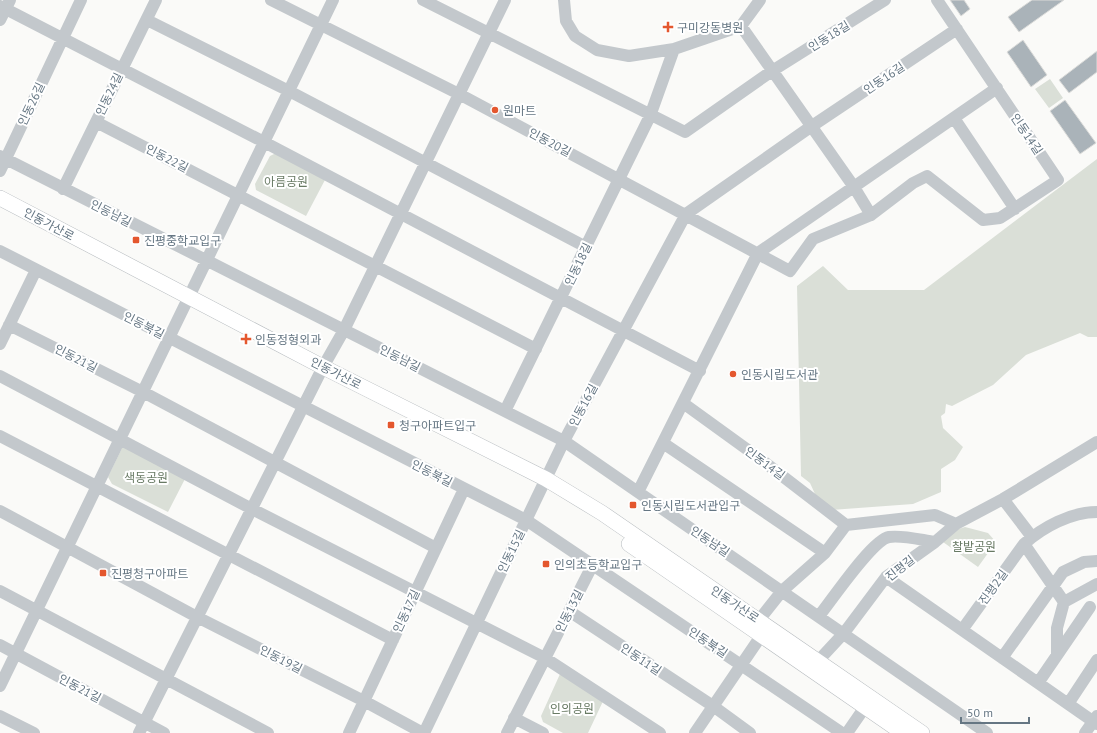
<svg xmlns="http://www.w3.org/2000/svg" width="1097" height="733" font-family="'PT Sans','Noto Sans KR',sans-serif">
<rect width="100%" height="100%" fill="#fafaf8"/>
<!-- green -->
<path fill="#dadfd7" d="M1050 79 1063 98 1049 108 1035 89Z
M280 151 326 178 306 216 256 190 255 184 270 156Z
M1097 159V337H1088L1080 333 1026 355 993 385 952 406 946 404 945 413 941 416 943 428 963 447 955 460 941 469V492L913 504 831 510 815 494 810 483 801 476 797 286 823 266 848 290H924Z
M129 445 187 475 168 512 112 484 108 477 122 448Z
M965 527 988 533 996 542 978 567 943 542 949 532Z
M560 674 605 697 588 733H563L543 722 541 716Z"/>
<!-- building -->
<path fill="#aab3b9" stroke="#dcdcda" d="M950 0H964L970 9 961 16Z
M1032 0H1064L1019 32 1008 17Z
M1023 40 1047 75 1031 87 1007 52Z
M1097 51V72L1069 93 1059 80Z
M1065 100 1096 143 1080 154 1050 111Z"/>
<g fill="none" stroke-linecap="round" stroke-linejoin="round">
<!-- major casing -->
<g stroke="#b5babe" stroke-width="16">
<path id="major" d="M0 198 323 367 546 479 602 513 922 733
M629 544 903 733"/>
</g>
<!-- minor -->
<path stroke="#c3c8cc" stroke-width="12" d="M271 0 459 94 790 271 813 239 871 215 913 183 927 176 983 220 1000 218 1058 180 937 0
M423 0 685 132 772 71 885 0
M564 0 566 21 575 36 597 50 629 56 674 49
M0 6 264 142 700 371
M0 20 10 0
M147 20 289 91 586 247
M741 26 854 187 871 215
M954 118 1015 209
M96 122 536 349
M0 156 564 441 987 733
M0 171 81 0
M63 189 156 0
M0 251 526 520 842 733
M9 325 143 392 436 548
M0 344 36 270
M0 376 252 509 545 658 660 733
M683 403 759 458 846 525
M505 411 650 116 674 49 741 26 760 0
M0 436 393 640
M663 443 825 553
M638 492 758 253 997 88
M1003 499 1032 537
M0 511 197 617 364 701 423 733
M1024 544 1064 602
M886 577 1097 724
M0 591 268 733
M569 611 713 706 750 733
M819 616C832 600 872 540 889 537 903 535 921 540 935 542
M759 620 782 591 825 553 846 525 935 515 956 524
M962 630 1024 544C1043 527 1071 512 1097 512
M0 645 164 733
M1057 655V628L1064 602 1097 584
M1002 658 1063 572 1084 562 1097 561
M818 661 844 633 886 577 935 542 956 524 1003 499 1097 442
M1038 683 1090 607
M0 686 333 0
M1068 704 1097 660
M0 716 34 733
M514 718 543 733
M139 733 323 367 344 330 505 0
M349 733 464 489
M424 733 564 441 686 214 809 128 957 29
M507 733 593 564
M695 733 761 636
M847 733 865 707
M1085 733 1097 716"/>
<!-- major -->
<use href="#major" stroke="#fff" stroke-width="15"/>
</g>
<!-- markers -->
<g fill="#e4572e" stroke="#fff" stroke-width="1.5">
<path d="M666 21h4v4h4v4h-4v4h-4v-4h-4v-4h4z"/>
<circle cx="495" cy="110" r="4"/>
<rect x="132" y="236" width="8" height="8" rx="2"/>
<path d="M244 333h4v4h4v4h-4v4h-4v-4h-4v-4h4z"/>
<circle cx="733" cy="374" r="4"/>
<rect x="387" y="421" width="8" height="8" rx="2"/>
<rect x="629" y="501" width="8" height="8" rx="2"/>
<rect x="542" y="560" width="8" height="8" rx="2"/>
<rect x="99" y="569" width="8" height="8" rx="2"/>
</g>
<g text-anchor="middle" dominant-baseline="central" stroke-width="4" stroke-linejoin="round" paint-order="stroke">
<!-- poi labels -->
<g font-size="12" fill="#657683" stroke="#fff" text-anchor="start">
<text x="677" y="27">구미강동병원</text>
<text x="503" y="110">원마트</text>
<text x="144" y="240">진평중학교입구</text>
<text x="255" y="339">인동정형외과</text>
<text x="741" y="374">인동시립도서관</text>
<text x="399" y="425">청구아파트입구</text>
<text x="641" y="505">인동시립도서관입구</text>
<text x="554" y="564">인의초등학교입구</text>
<text x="111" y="573">진평청구아파트</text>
</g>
<!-- street labels -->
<g font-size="12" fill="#657683" stroke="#fff">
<text transform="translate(829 36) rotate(-32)">인동18길</text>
<text transform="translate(884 78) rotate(-34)">인동16길</text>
<text transform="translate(109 94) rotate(-64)">인동24길</text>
<text transform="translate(31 104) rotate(-65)">인동26길</text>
<text transform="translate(1027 134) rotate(56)">인동14길</text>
<text transform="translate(550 142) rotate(28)">인동20길</text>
<text transform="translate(167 158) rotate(27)">인동22길</text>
<text transform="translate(111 213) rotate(27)">인동남길</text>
<text transform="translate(49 224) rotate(28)">인동가산로</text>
<text transform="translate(578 264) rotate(-64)">인동18길</text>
<text transform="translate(144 325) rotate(27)">인동북길</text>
<text transform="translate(76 358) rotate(27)">인동21길</text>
<text transform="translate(400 358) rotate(27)">인동남길</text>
<text transform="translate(336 373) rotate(27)">인동가산로</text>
<text transform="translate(583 405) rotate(-62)">인동16길</text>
<text transform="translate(765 463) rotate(37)">인동14길</text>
<text transform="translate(432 473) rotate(27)">인동북길</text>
<text transform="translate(710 541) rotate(34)">인동남길</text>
<text transform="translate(511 551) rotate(-64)">인동15길</text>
<text transform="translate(900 568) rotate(-38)">진평길</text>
<text transform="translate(993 587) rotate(-54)">진평2길</text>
<text transform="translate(735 604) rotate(34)">인동가산로</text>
<text transform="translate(406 611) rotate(-65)">인동17길</text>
<text transform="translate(569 611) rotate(-63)">인동13길</text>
<text transform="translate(708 642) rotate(34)">인동북길</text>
<text transform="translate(281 659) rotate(27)">인동19길</text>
<text transform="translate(641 659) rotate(34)">인동11길</text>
<text transform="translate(80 688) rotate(28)">인동21길</text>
</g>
<!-- park labels -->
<g font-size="12" fill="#687a64" stroke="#fff">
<text x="286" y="181">아름공원</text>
<text x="146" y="477">색동공원</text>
<text x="974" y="546">찰밭공원</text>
<text x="572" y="708">인의공원</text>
</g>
</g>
<!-- scale -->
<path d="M961 717v6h68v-6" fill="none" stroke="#657683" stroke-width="2"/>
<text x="967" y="717" font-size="12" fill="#657683" stroke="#ffffff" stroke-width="3" paint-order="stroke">50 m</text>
</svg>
